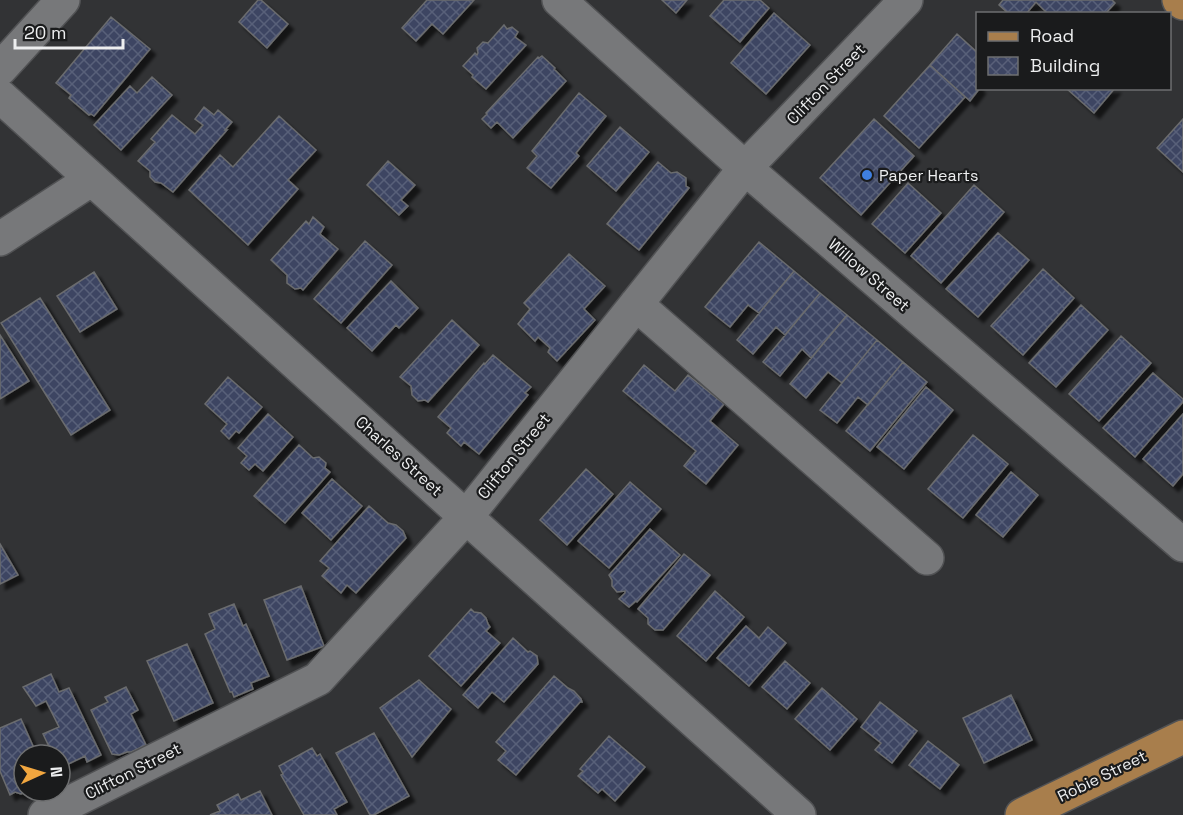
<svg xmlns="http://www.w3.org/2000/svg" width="1183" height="815" font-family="'Space Grotesk',sans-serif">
<defs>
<pattern id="building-cross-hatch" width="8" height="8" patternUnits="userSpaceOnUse" patternTransform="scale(1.5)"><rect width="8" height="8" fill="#3d4562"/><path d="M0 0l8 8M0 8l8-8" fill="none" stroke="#596079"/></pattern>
<filter id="shadow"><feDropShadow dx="5.5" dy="5.5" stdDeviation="1.5" flood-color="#0009"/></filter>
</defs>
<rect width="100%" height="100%" fill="#323335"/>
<!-- building -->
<path fill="url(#building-cross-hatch)" stroke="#6b6c6e" stroke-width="1.5" filter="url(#shadow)" d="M258 0H261L288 24 267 48 239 22Z
M427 0H474L443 34 432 24 416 41 402 28Z
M662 0H687L676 13Z
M724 0H760L769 8 740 42 710 16Z
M1003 0H1112L1115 3 1105 14H1048L1036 2 1026 14H1009L999 5Z
M774 13 810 45 766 94 731 63Z
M111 17 150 49 94 116 91 114 89 115 69 98 71 95 56 83Z
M504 25 507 29 512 27 518 32 515 37 526 45 486 89 472 77 473 75 463 66 475 53 477 55 478 53 477 48 483 42 488 43Z
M957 34 978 53V88H980L970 101 930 65Z
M542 56 555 68 554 69 566 81 513 138 497 122 491 128 482 119 487 114 486 113 538 57 539 58Z
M930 65 965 97 919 148 884 116Z
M152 77 172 95 121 150 94 125 130 86 137 93Z
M1066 88H1115L1094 113Z
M579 93 606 116 576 153 579 156 551 188 527 168 537 156 532 151Z
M204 107 214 115 218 110 232 122 225 130H227L173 192 161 183 155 182 150 177V171L138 161 155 142 151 139 172 115 195 134 203 125 195 119Z
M279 116 316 150 288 180 298 189 248 245 189 190 220 155 233 167Z
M874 119 914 156 861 215 820 178Z
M1183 119V172L1157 148Z
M620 127 649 152 616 191 587 166Z
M388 161 415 185 401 200 408 206 399 215 367 185Z
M658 162 671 173 677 172 686 178V186L689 188 639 250 607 224Z
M908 183 941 213 905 253 872 224Z
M974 185 1004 212 941 283 911 256Z
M313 217 324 227 320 234 338 249 303 290 301 288 295 289 287 283V275L271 260 306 221 309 224Z
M998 233 1029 260 978 317 946 289Z
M365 241 392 265 341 323 314 299Z
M759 242 794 271 759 313 748 305 730 327 705 307Z
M569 254 605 286 584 309 595 320 557 361 548 352 550 348 538 337 535 341 518 324 530 309 524 303Z
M1043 269 1074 298 1023 355 991 326Z
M794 271 820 293 785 335 776 327 753 354 737 340Z
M94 272 117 309 80 332 57 296Z
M391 281 418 308 399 328 396 325 372 351 347 328Z
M820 293 847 315 811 358 802 349 780 376 763 362Z
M40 298 110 410 71 435 1 323Z
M1081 305 1108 330 1056 387 1029 363Z
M847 315 877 340 842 383 828 372 806 398 790 384Z
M452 320 479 345 428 402 425 400 418 401 412 395 411 386 400 377Z
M0 335 29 381 0 399Z
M1121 336 1151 363 1099 421 1069 394Z
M877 340 903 362 868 405 858 397 837 423 820 410Z
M493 355 531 387 525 393 528 395 479 454 464 442 461 446 447 433 451 428 438 417 484 363 485 364Z
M903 362 927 382 870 451 846 431Z
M644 365 675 391 688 375 724 404 710 421 738 445 706 484 684 466 696 451 623 391Z
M1153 373 1183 399V402L1135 457 1103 428Z
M228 377 262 407 239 433 236 431 229 439 221 431 227 424 205 404Z
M926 387 953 410 904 469 877 447Z
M268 414 293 437 263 471 255 464 249 470 241 463 247 456 238 448Z
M1183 414V474L1173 486 1143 459Z
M973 435 1008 464 963 518 928 489Z
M299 445 313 458 319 457 326 463 325 468 330 472 285 523 254 496Z
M586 469 613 494 567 545 540 520Z
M1011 472 1038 495 1003 537 976 515Z
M332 479 362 506 331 540 302 513Z
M630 482 661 509 609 568 578 541Z
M369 506 388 523 396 525 403 531 406 538 356 593 347 585 341 593 322 576 329 568 320 561Z
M650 529 680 555 637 602 636 601 629 607 619 599 625 593V591L617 592 612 586V580L609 575Z
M0 544 18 575 0 584Z
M684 554 710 575 663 630H655L648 624V618L638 609Z
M301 586 324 646 287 660 264 600Z
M715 591 744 617 706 661 677 636Z
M234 604 243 626 246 624 269 676 251 683 253 689 234 697 232 692H230L205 634 215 629 209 614Z
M471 609 474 612 481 613 486 618 488 624 490 627 486 631 500 643 461 686 429 656Z
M746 626 759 638 768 627 786 643 749 686 717 658Z
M513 638 528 652 530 651 537 656 538 664 504 702 492 692 478 708 463 695Z
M187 644 213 703 174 721 147 661Z
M785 661 810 683 787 709 762 687Z
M51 674 59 692 69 688 101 755 87 762 85 756 60 768V755H53L43 734 59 727 46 701 36 706 23 687Z
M554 676 568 688 574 691 581 699 582 702H580L516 775 498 760 506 751 496 742Z
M419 680 451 709 412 757 380 708Z
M126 687 138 710 131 714 146 745 131 752H127L119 755 112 754 91 710 108 702 105 697Z
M822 688 857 719 830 750 795 719Z
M1011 695 1032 740 984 763 963 718Z
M880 702 917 731 892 763 875 750 881 743 861 727Z
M21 719 37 755H24V791H28L21 794 15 792 10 795 0 771V728Z
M374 733 409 796 374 815H370L336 753Z
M609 736 645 767 615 801 602 789 598 793 578 776 583 771 580 769Z
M928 741 959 765 940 789 909 765Z
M312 748 317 756 320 754 347 802 334 809 337 815H304L281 775 283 774 279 766Z
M260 791 272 815H210L220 811 217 805 238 794 241 800Z"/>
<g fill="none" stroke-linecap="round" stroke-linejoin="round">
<!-- minor casing -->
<g stroke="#515254" stroke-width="36">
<path id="minor" d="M559 0 745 168 1183 545
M0 69 63 0
M0 96 466 517 799 815
M0 239 92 179
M636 304 927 558
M45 815 318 679 466 517 745 168 906 0"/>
</g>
<!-- major casing -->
<g stroke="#515254" stroke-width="36">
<path id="major" d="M1179 0 1183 3
M1022 815 1183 737"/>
</g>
<!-- minor -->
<use href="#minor" stroke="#77787a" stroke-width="33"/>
<!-- major -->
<use href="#major" stroke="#a87e4c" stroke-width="33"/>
</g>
<!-- markers -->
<circle fill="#3f7fe0" stroke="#1a1b1c" stroke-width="2" cx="867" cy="175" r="6"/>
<g text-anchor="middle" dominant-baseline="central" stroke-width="4.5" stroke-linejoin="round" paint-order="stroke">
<!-- street labels -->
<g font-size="16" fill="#edeeef" stroke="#1a1b1c">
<text transform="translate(826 84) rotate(-46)">Clifton Street</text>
<text transform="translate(869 275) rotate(41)">Willow Street</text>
<text transform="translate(399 456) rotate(42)">Charles Street</text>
<text transform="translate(514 456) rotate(-51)">Clifton Street</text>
<text transform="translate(133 771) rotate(-27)">Clifton Street</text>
<text transform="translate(1102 776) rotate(-26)">Robie Street</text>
</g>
<!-- poi labels -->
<g font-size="16" fill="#edeeef" stroke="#1a1b1c" text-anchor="start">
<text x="879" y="175">Paper Hearts</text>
</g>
</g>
<!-- legend -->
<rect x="976" y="12" width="195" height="78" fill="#1a1b1c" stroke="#6e6f70" stroke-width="1.5"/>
<rect x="988" y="32" width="30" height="9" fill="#a87e4c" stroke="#6e6f70" stroke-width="1.5"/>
<text x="1030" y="42" font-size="18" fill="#edeeef">Road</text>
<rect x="988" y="57" width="30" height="18" fill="url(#building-cross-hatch)" stroke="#6e6f70" stroke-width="1.5"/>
<text x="1030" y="72" font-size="18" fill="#edeeef">Building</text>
<!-- north arrow -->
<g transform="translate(42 773) rotate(86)"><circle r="28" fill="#1a1b1c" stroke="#6e6f70" stroke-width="1.5"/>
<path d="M0-4.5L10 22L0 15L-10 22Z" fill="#f1a63f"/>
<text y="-9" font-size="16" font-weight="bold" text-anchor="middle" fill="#edeeef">N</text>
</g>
<!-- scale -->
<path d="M15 39v9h108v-9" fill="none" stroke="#edeeef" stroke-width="3"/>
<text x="24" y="39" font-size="18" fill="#edeeef" stroke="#1a1b1c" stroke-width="4.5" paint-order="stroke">20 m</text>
</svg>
